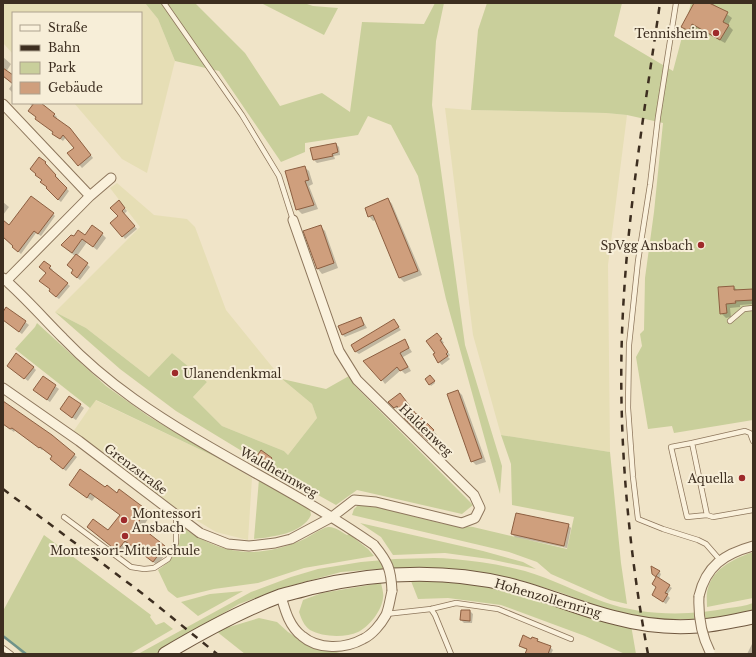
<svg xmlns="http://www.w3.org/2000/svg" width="756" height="657" font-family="'Libre Baskerville',serif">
<rect width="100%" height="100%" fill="#f0e4c8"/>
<!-- farmland -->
<path fill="#e6deb5" d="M3 3H145L158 19 175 61 147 173 122 159 74 103H141V13H13V54L3 43Z
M445 108 471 110 606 113 627 115 608 265 610 452 501 435 473 335Z
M117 183 154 215 187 219 195 227 226 310 282 379 312 404 317 418 288 455 284 451 222 426 193 397 207 382 172 353 149 377 86 328 55 312 140 227 110 188Z
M95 400 220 459 252 478 248 540 216 532 164 501 73 432Z"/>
<!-- green -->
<path fill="#c9cf9b" d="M145 3H195L245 53 280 106 322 93 350 112 362 22 424 24 435 3H444L436 41 432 105 465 345 502 466 500 494 446 299 418 176 391 125 368 116 358 135 305 143V152L281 162 219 71 175 61 158 19Z
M261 3H304L313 6 338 8 324 35Z
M487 3H622L614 36 673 71 691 3H753V420L674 433 672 426 648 429 636 357 642 346 640 334 644 330 645 278 654 212 663 123 627 115 606 113 471 110 478 30Z
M55 312 86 328 149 377 172 353 207 382 193 397 222 426 284 451 288 455 317 418 312 404 282 379 326 389 349 376 355 386 473 505 462 514 357 490 336 505 266 466 272 458 261 450 255 459 176 411 120 369Z
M37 323 106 386 148 416 220 459 96 400 90 408 15 349 35 327Z
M501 435 610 452 621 563 627 604 610 600 551 574 537 562 509 552 352 515 354 509 359 504 369 505 444 524 473 527 567 549 574 517 512 505 511 464Z
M259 479 310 509 311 515C302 534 272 537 254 539Z
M360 523 483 551 523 562 536 569 489 559 445 553 393 555 381 537Z
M182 527C222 555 254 559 300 541 308 538 321 528 328 527 334 526 342 532 347 535L349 534 368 549 374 556 304 568 258 583 214 589 177 598 168 591 158 570C178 556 177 549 182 527Z
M44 535 151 615 150 617 156 625 164 622 173 629 130 654H22L3 634V611Z
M750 553H753V598L707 607C707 601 706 594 708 588 714 568 732 560 750 553Z
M395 559C414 559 434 557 453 559 477 561 502 565 525 571 552 579 577 592 604 602 643 616 689 616 729 608 737 607 745 606 753 603V610L717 618 669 620 628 615 596 606 562 593 519 580 481 572 442 568 379 569 341 572 286 587 239 604 183 637 156 654H138L251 592 291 577 318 569 361 562Z
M451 580 491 586 631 625 636 654H625L585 636 501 605 448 598 418 599 411 581Z
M381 583C382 588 384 594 383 598 382 610 369 627 358 632 345 638 322 637 310 630 304 626 301 618 299 612L303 600 322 593Z
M243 591 198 616 181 602 210 594Z
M259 618 277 622 288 632 308 645 326 650H346L333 654H245L216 631Z"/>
<!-- shadow -->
<path fill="#0003" d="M695 3H712L732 18 728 25 733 30 725 43 697 28 693 35 687 32 683 27Z
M3 57 11 64 6 72 13 77V93L9 89 13 83 3 77Z
M28 103H41L54 114 57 117 56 119 73 132 93 158 82 168 69 153 75 148 66 137 63 141 56 136 54 133 37 118 33 106Z
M336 144 339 147 340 155 334 156 335 159 317 163 314 160Z
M45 163 48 166 47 167 59 179 58 180 69 191 61 202 53 195V194L48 187 42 182Z
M304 167 309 171 313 184 309 186 318 209 302 214 297 209Z
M388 199 392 204 422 275 404 282 400 278 376 220 373 221 369 216Z
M3 202 9 207 3 215Z
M121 203 127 211 124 214 137 229 125 239 123 236 119 216Z
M53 214 55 216 41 236 36 233 21 254 3 237V221L10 226Z
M321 227 325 231 338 268 322 274 318 269 305 232Z
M102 234 106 238 97 250 87 242 77 256 90 267 80 280 75 276V256L66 249 74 238Z
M50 267 53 270 51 271 70 286 59 299 52 294 47 273 43 270Z
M734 287 738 291 753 290V304L740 305V307L730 308 731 317 726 318 721 313Z
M7 308 29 325 22 334 3 320V313Z
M361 318 363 321 367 328 345 337 342 334Z
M394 321 401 330 359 354 356 352 352 345Z
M440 337 444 343 442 344 450 355 448 357 450 359 442 365 439 362 436 353Z
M405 341 412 352 403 357 411 371 405 374 401 370 385 384 382 380Z
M33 367 36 370 28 381 11 368Z
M43 377 59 389 50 402 37 393Z
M431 377 435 383 431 386 426 379Z
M458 391 462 395 486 462 476 465 472 461Z
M69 397 84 408 76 420 64 412Z
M390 402 416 415 417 414 437 435 432 440 434 442 432 444 405 418 406 417 401 410 399 411Z
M3 403 77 457 66 471 54 462 53 457 43 449 42 450 15 430 14 432 3 424Z
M271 458 274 461 270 468 259 461Z
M105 488 147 510 151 515 141 529 168 551 157 565 130 544 122 554 93 531H108L121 515 95 497 92 501 75 489Z
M568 525 571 528 567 548 515 537 512 534Z
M659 572 661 574 659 579 672 588 667 595 670 598 666 604 653 595 657 588V577L656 576Z
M470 611 473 614 472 623H464L461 620Z
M533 638 550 647 553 650 551 654H537L523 648 520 646 532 640Z
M752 644 753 645V654H747Z"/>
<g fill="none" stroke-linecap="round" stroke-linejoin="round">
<!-- stream -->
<path stroke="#6f938a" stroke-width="2.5" d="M3 636 26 654"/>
</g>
<!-- building -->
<path fill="#cf9f7d" stroke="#8d5f41" d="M694 3H709L728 12 723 22 729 25 720 40 692 24 689 31 681 27Z
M3 68 13 75V84L3 76Z
M34 103H41L55 114 53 116 70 128 91 155 78 166 67 153 74 148 63 135 60 139 52 134 53 132 35 119 36 117 28 111Z
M336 143 338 152 332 154 333 156 313 160 310 148Z
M39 157 46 162 45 163 56 175 55 176 67 188 58 200 46 188 47 187 40 182 42 180 35 175 36 174 30 169Z
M305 166 309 180 305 181 314 205 296 210 285 171Z
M31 196 54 213 38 234 34 231 18 252 12 247 13 246 3 237V220L9 225Z
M388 198 418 271 399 278 373 215 368 217 365 208Z
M119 200 125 208 122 211 135 226 122 237 110 223 118 216 110 208Z
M92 225 103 233 93 247 82 239 72 253 61 245 71 235 74 236 78 230 85 235Z
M321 225 334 263 317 269 303 231Z
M76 254 88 263 77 278 71 273 73 270 67 265Z
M44 261 51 266 49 268 68 283 56 297 49 291 50 289 39 281 46 273 39 267Z
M734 286V290L753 289V300L735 301 736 303 726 304 727 313 720 314 718 287Z
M6 307 26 321 19 332 3 320V312Z
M361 317 364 325 342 335 338 326Z
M394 319 399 327 355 352 351 345Z
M437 333 442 339 440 340 448 352 446 354 448 356 438 363 433 354 435 353 426 341Z
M405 339 409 348 400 353 408 367 400 371 397 367 381 381 363 361Z
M16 353 34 367 24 379 7 366Z
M430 375 435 381 429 385 425 379Z
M43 376 56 385 47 400 33 390Z
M458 390 482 458 471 462 447 394Z
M400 393 416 414 417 413 434 430 429 435 431 438 428 441 404 418 405 417 397 406 394 408 388 402Z
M69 396 81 404 72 418 60 409Z
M3 401 52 435 75 454 63 469 50 459 52 456 40 447 39 448 12 428 10 429 3 424Z
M261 450 272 458 266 466 255 459Z
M80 469 105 487 107 485 117 493 119 489 147 510 137 524 165 546 153 562 125 541 117 551 87 527 93 519 108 530 120 515 90 493 87 498 69 485Z
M516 513 569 524 564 546 511 534Z
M651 566 660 571 656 576 670 585 665 593 668 594 663 602 652 595 656 587 652 584 656 577 652 574Z
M461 610H470V621L460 620Z
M523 635 531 639 532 637 538 639 537 641 551 646 548 654H525L527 649 519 646Z"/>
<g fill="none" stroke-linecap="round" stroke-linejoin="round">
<!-- lane casing -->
<g stroke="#8d765c" stroke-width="6">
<path id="lane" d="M164 3 242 115 279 176 293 220
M676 3 658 117 650 185 638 261 629 345 628 408 633 477 638 519 663 529 698 540 706 544 720 560
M730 321 744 309 753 308
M753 441 750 433 745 431 692 443 707 515 713 517 753 510
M692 443 671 447 687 517 707 515
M64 517 131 567 144 569 154 568 168 559 176 543V516
M431 609 435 615 451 654
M386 614 431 609 456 603 498 609 571 639
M3 648 11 654"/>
</g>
<!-- street casing -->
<g stroke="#8d765c" stroke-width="11">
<path id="street" d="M3 104 90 196 6 281
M90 196 111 178
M3 278C24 296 43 318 63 338 84 360 109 381 134 399 210 453 297 491 374 545
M3 388 79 441 200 533 228 544 249 546 275 543 291 539 332 517 354 500 376 502 462 523 475 518 480 508 474 495 357 380 339 351 293 220
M281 596C285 610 289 626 302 636 318 650 345 649 363 639 372 635 381 624 386 615 389 608 390 599 392 591
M699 596C706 566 724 554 753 546"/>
</g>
<!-- secondary casing -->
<g stroke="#6f573f" stroke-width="15">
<path id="secondary" d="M165 654C202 632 240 611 280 596 290 593 300 591 310 588 376 572 447 569 514 586 548 595 581 610 616 618 642 625 671 628 698 626 717 625 735 621 753 617"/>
</g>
<!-- lane -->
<use href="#lane" stroke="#faf1dc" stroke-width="4.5"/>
<!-- street -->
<use href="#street" stroke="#faf1dc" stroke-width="9"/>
<!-- secondary -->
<use href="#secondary" stroke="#faf1dc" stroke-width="13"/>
<!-- rail -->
<path stroke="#3d2e20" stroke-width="2.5" stroke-dasharray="7 7" stroke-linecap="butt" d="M3 489 143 594 217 654
M648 654C626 537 616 412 624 294 630 196 646 100 660 3"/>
<!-- street-bridge casing -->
<g stroke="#8d765c" stroke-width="11" stroke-linecap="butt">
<path id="street-bridge" d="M374 545C388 562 391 569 392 591
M699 596C698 616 701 634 710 652"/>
</g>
<!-- street-bridge -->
<use href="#street-bridge" stroke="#faf1dc" stroke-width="9"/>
</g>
<!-- markers -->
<g fill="#9e2a2b" stroke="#f7eed8" stroke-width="1.5">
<circle cx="716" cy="33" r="4"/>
<circle cx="701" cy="245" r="4"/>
<circle cx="175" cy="373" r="4"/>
<circle cx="742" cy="478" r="4"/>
<circle cx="124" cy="520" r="4"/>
<circle cx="125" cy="536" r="4"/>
</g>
<g text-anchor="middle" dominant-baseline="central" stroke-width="4" stroke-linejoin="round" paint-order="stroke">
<!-- poi labels -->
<g font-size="12" fill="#3d2e20" stroke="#f7eed8" text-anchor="end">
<text x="708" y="33">Tennisheim</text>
<text x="693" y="245">SpVgg Ansbach</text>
<text x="183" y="373" text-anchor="start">Ulanendenkmal</text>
<text x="734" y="478">Aquella</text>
<text x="132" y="513" text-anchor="start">Montessori<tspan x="132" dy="14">Ansbach</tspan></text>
<text x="125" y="550" text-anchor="middle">Montessori-Mittelschule</text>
</g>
<!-- street labels -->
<g font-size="12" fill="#3d2e20" stroke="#f7eed8">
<text transform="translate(426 430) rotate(44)">Haldenweg</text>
<text transform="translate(136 469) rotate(37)">Grenzstraße</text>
<text transform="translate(279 472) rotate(30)">Waldheimweg</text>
<text transform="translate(548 598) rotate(16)">Hohenzollernring</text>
</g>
</g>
<!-- border -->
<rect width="756" height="657" fill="none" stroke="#3d2e20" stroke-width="8"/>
<!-- legend -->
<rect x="12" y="12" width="130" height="92" fill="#f7eed8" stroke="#ada18e"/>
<rect x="20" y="25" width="20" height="6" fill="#faf1dc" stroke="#ada18e"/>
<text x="48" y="32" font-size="12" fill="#3d2e20">Straße</text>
<rect x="20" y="45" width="20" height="6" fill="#3d2e20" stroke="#ada18e"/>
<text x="48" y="52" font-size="12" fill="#3d2e20">Bahn</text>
<rect x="20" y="62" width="20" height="12" fill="#c9cf9b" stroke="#ada18e"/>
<text x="48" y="72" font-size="12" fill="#3d2e20">Park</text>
<rect x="20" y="82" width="20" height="12" fill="#cf9f7d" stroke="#ada18e"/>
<text x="48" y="92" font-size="12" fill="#3d2e20">Gebäude</text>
</svg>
